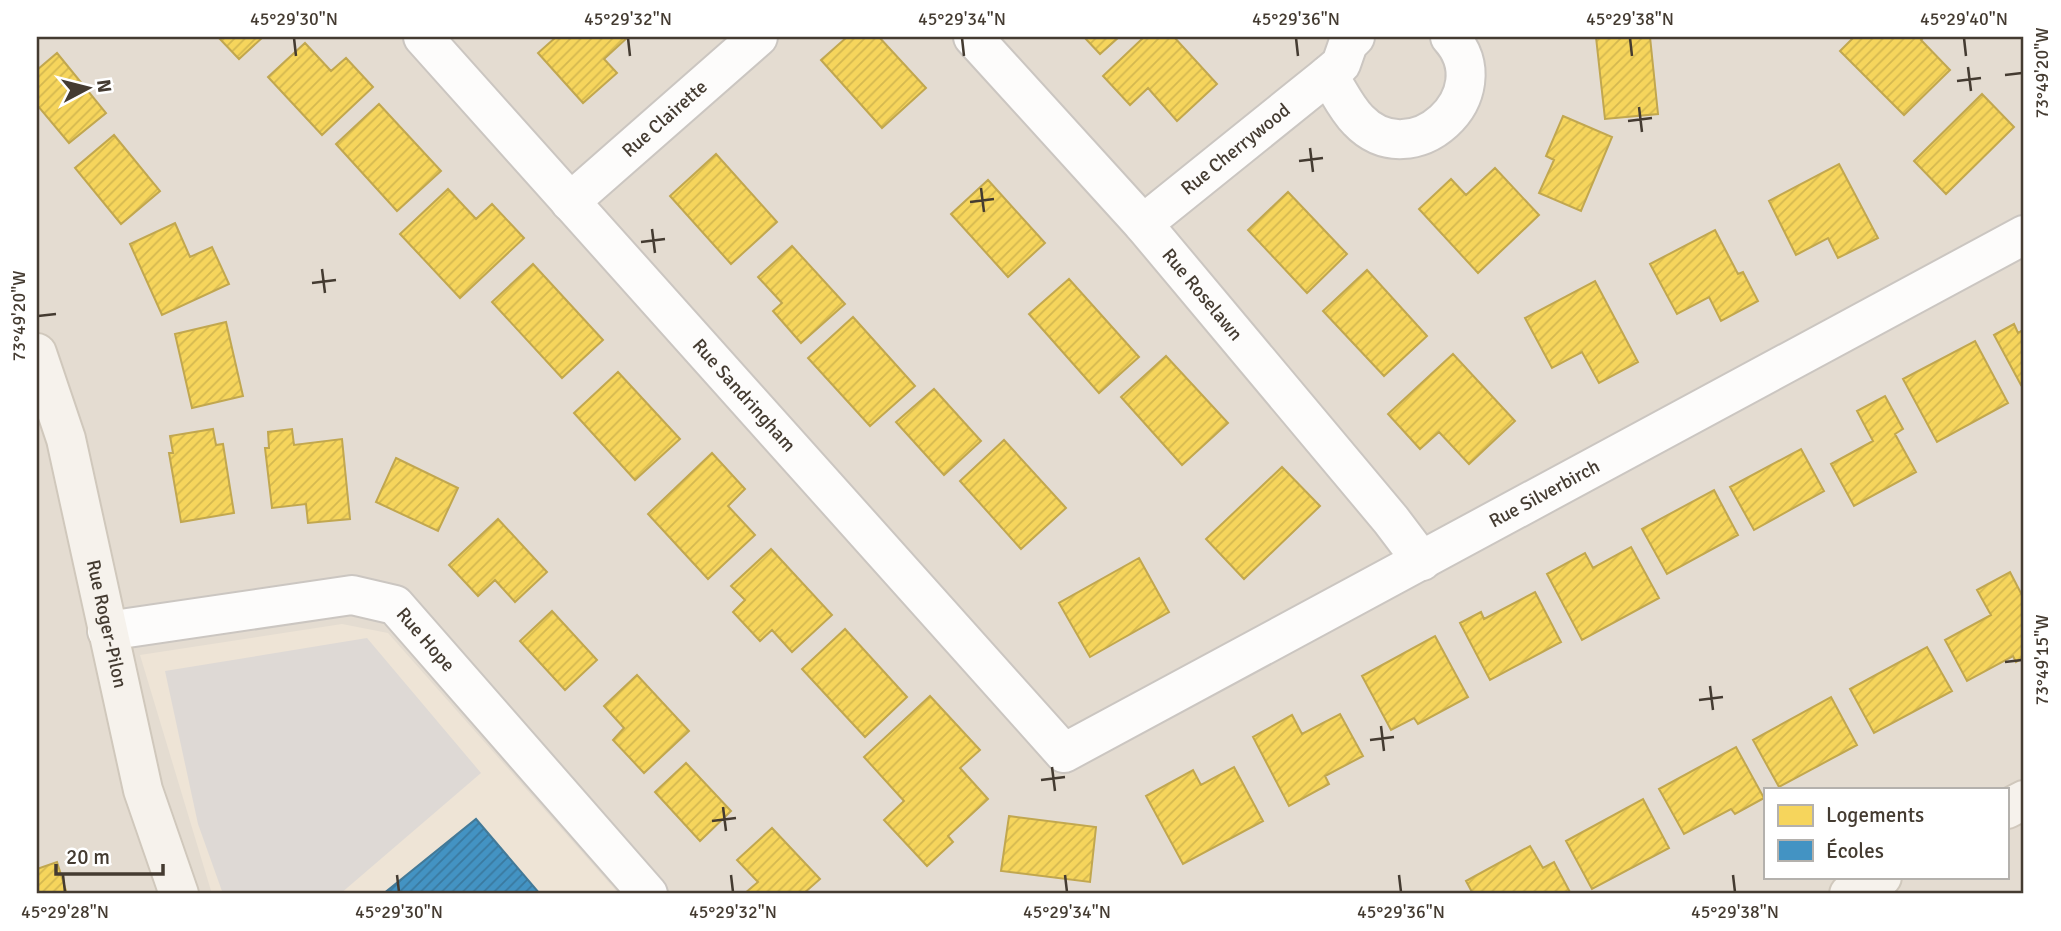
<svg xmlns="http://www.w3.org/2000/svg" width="2061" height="931" font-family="Signika,sans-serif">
<defs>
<pattern id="homes-hatch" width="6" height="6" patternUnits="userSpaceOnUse" patternTransform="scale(1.75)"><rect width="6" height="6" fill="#f6d55c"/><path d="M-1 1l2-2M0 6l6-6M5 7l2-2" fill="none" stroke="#d4b850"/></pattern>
<pattern id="schools-hatch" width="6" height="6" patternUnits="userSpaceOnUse" patternTransform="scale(1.75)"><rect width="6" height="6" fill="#4393c3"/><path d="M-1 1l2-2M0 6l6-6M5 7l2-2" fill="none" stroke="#3a799f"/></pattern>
</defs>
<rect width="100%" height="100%" fill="#efeae5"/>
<!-- residential -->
<path fill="#e4dcd1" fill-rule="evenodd" d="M37 37H2024V894H37ZM1765 789H2007V877H1765Z"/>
<!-- education -->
<path fill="#eee4d6" d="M342 624 388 633 619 894H212L140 655Z"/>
<!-- parking -->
<path fill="#ded9d5" d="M367 638 481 773 340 894H223L198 824 165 671Z"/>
<!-- homes -->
<path fill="url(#homes-hatch)" stroke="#c1a74f" stroke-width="2" d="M218 37H263L239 59Z
M556 37H628L604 59 617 73 583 103 538 53Z
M847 37H879L926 88 882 128 821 60Z
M1084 37H1119L1100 54Z
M1144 37H1174L1217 84 1177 121 1148 88 1130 105 1103 76Z
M1596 37H1650L1658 114 1605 119Z
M1854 37H1924L1921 40 1950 70 1904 115 1840 51Z
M305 43 331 71 346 58 373 87 322 135 268 77Z
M57 53 106 113 69 143 37 105V70Z
M1982 94 2014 127 1946 194 1914 161Z
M379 104 441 171 397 211 336 144Z
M1563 116 1612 137 1581 211 1539 193 1554 160 1546 156Z
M114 135 160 191 121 224 75 168Z
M716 154 777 222 731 264 670 196Z
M1839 164 1878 238 1838 258 1828 238 1796 255 1769 201Z
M1495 168 1539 215 1478 273 1419 209 1451 179 1466 195Z
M988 180 1045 243 1008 277 951 214Z
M448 189 476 219 492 204 524 238 460 298 400 234Z
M1288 192 1347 254 1307 293 1248 230Z
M175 223 190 257 212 247 229 284 162 315 130 244Z
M1715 230 1738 274 1743 272 1758 301 1721 321 1709 297 1677 314 1650 264Z
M792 246 845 304 801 343 773 311 782 303 758 277Z
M533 264 603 340 562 378 492 302Z
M1367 270 1427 336 1384 376 1323 311Z
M1069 279 1139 357 1099 393 1029 314Z
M1595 281 1638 362 1599 383 1582 352 1552 368 1525 318Z
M853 317 915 386 870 426 808 358Z
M226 322 243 396 192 408 175 334Z
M2014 324 2018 333 2024 329V383L2021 385 1994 335Z
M1975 341 2008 403 1937 442 1903 379Z
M1453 354 1515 421 1469 464 1439 432 1420 449 1388 414Z
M1166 356 1228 423 1182 465 1121 397Z
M618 372 680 439 635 480 574 413Z
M934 389 981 441 944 475 896 422Z
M1885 396 1903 429 1895 434 1916 472 1854 506 1831 464 1873 441 1857 411Z
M213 429 216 445 223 444 234 513 181 522 169 453H173L170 436Z
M292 429 294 445 342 439 350 519 308 523 306 504 272 508 265 448H269L268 432Z
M1004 440 1066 508 1021 549 960 481Z
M1801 449 1824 491 1754 530 1730 487Z
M712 453 745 489 728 506 755 535 708 579 648 514Z
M396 458 458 488 438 531 376 502Z
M1282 467 1320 506 1244 579 1206 539Z
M1714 490 1738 535 1667 574 1642 529Z
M498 519 547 572 515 602 495 580 478 596 449 565Z
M1631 547 1659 598 1582 640 1547 574 1585 553 1593 568Z
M771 549 832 615 792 652 772 630 760 641 733 612 745 600 731 586Z
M1139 558 1169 612 1090 657 1059 603Z
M2010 572 2024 599V657L2016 662 2013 656 1967 681 1945 640 1991 615 1977 590Z
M1535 592 1561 642 1490 680 1460 623 1481 612 1484 619Z
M552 611 597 660 565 690 520 641Z
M845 629 907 697 865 737 802 669Z
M1435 636 1468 697 1418 724 1414 718 1391 730 1362 676Z
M1927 647 1952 691 1874 733 1850 689Z
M637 675 689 731 644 773 613 740 624 728 604 706Z
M930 696 980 750 960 768 988 799 948 836 953 842 927 866 884 820 904 801 864 757Z
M1831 697 1857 745 1779 787 1753 740Z
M1340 714 1363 756 1325 776 1329 784 1289 806 1253 737 1292 715 1302 734Z
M1736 747 1764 798 1735 814 1731 809 1684 834 1659 789Z
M686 763 731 811 700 841 655 792Z
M1234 767 1263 821 1183 864 1146 796 1193 770 1201 785Z
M1643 799 1669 848 1592 889 1566 841Z
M1009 816 1096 827 1090 882 1001 871Z
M772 828 820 879 803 894H744L758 882 737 860Z
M1530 846 1543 868 1554 862 1571 894H1473L1466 881Z
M57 862 67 894H37V869Z"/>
<!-- schools -->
<path fill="url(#schools-hatch)" stroke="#437997" stroke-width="2" d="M476 819 540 894H383Z"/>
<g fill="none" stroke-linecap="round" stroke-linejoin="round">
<!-- street casing -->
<g stroke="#cbc6c1" stroke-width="42">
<g id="street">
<path id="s1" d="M423 37 1064 753 2024 235"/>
<path id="s2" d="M973 37 1143 224 1391 520 1422 561"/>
<path d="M1355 37 1348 44 1341 64 1328 75C1338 90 1346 108 1358 120 1412 177 1502 94 1450 37"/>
<path id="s3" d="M570 202 758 37"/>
<path id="s4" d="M1143 224 1328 75"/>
<path id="s5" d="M107 631 352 595 395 605 648 894"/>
</g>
</g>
<!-- secondary casing -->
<g stroke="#d0c8bc" stroke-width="42">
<g id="secondary">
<path id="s6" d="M37 353 66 439 143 790 179 894"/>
<path d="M2007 809 2024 800"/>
<path d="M1849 894 1882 877"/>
</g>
</g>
<!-- street -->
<use href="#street" stroke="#fdfcfb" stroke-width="38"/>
<!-- secondary -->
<use href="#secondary" stroke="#f6f2ec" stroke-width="38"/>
</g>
<!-- ticks -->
<path fill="none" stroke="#443b31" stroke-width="2.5" d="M294 38 296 56M628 38 630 56M962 38 964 56M1296 38 1298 56M1630 38 1632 56M1964 38 1966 56M1968 67 1971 91M2005 75 2022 73M1957 81 1981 78M1639 107 1642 132M1628 121 1652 118M1310 148 1313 172M1299 161 1323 158M981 188 984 212M970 202 994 199M652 229 655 253M641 242 665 239M322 269 325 293M312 283 336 280M38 316 56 314M2005 662 2022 660M1710 686 1713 710M1699 700 1723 697M1381 726 1384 751M1370 740 1394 737M1052 767 1055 791M1041 780 1065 777M723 807 726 831M712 821 736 818M63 875 65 892M397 875 399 892M731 875 733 892M1065 875 1067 892M1399 875 1401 892M1733 875 1735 892"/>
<g text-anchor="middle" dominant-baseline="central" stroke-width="7" stroke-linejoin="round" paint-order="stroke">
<!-- street labels -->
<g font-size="19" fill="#443b31" stroke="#fff">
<text stroke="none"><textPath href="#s3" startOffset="126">Rue Clairette</textPath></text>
<text stroke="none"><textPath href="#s4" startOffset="119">Rue Cherrywood</textPath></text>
<text stroke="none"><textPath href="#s2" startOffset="345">Rue Roselawn</textPath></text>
<text stroke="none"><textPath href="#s1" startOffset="481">Rue Sandringham</textPath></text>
<text stroke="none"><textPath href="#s1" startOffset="1507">Rue Silverbirch</textPath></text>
<text stroke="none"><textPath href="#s6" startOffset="280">Rue Roger-Pilon</textPath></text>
<text stroke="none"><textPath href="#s5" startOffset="338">Rue Hope</textPath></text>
</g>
</g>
<!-- border -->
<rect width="2061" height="931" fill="none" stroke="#ffffff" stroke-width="77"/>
<!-- legend -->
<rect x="1764" y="788" width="245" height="91" fill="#ffffff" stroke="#b4b1ad" stroke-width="2"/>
<rect x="1778" y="805" width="35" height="21" fill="#f6d55c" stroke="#b4b1ad" stroke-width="2"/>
<text x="1826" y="822" font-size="21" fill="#443b31">Logements</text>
<rect x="1778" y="840" width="35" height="21" fill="#4393c3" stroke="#b4b1ad" stroke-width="2"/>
<text x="1826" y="858" font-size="21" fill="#443b31">Écoles</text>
<!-- north arrow -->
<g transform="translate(88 88) rotate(83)" stroke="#ffffff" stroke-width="5" paint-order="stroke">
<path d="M0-5L12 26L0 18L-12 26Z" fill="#443b31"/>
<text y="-10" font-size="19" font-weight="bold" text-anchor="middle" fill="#443b31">N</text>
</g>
<!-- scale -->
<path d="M56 864v10h107v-10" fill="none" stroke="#443b31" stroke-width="3.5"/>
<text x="66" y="864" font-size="21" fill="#443b31" stroke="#ffffff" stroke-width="5" paint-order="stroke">20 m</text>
<rect x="38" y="38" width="1984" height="854" fill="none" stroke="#443b31" stroke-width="2.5"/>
<g font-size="18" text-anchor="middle" fill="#443b31">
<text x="294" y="25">45°29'30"N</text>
<text x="628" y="25">45°29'32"N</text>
<text x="962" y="25">45°29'34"N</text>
<text x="1296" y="25">45°29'36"N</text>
<text x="1630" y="25">45°29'38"N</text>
<text x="1964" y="25">45°29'40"N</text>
<text transform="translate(2042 73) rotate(-90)" y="6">73°49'20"W</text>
<text transform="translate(19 316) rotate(-90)" y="6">73°49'20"W</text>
<text transform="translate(2042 660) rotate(-90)" y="6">73°49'15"W</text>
<text x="65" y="918">45°29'28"N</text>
<text x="399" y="918">45°29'30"N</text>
<text x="733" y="918">45°29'32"N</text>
<text x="1067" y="918">45°29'34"N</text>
<text x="1401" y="918">45°29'36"N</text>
<text x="1735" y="918">45°29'38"N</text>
</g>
</svg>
